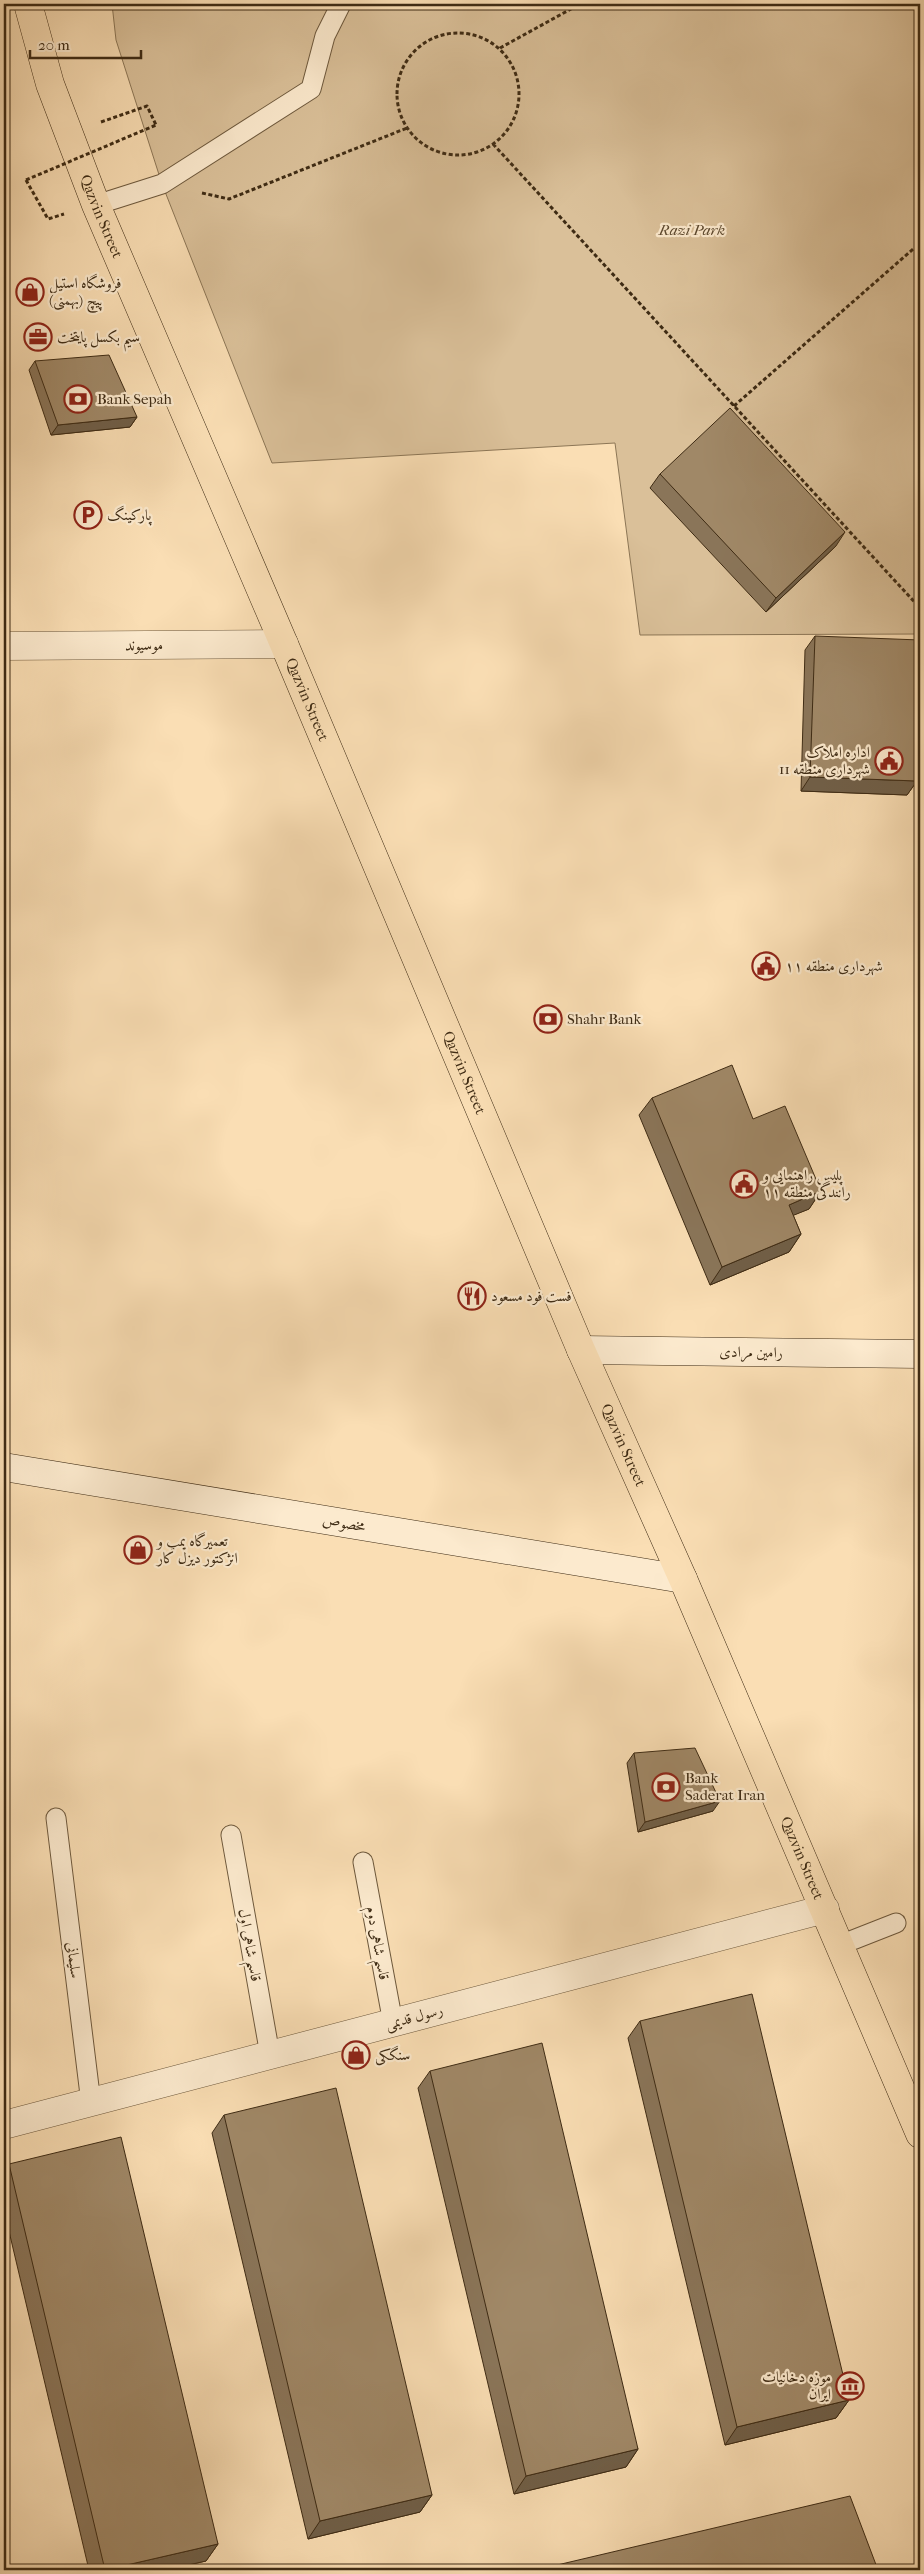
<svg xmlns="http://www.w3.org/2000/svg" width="924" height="2574" font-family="'IM FELL French Canon',Amiri,serif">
<rect width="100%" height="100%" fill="#fadeb4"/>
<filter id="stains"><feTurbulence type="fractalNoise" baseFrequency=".004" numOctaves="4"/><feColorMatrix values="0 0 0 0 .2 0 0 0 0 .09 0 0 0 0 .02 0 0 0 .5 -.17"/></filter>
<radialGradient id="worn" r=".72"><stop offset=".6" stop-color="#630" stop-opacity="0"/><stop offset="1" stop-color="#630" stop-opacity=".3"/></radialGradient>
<!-- green -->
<path fill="#dac099" stroke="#8c7656" d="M112 4H920V634L640 635 615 443 272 463 162 184 116 40Z"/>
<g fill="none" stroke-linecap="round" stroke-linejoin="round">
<!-- lane casing -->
<g stroke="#6d583c" stroke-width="21">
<path id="lane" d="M96 205 162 184 311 89 325 36 341 4
M56 1818 91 2103
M231 1835 270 2055
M363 1862 393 2023
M840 1945 896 1923"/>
</g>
<!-- street casing -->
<g stroke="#6d583c" stroke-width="29">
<path id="street" d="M4 646 284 644
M4 2125 825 1909"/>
</g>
<!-- secondary casing -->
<g stroke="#3e2b14" stroke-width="29">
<path id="secondary" d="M581 1350 920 1354
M4 1467 683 1579"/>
</g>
<!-- primary casing -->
<g stroke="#3e2b14" stroke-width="29">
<g id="primary">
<path id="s1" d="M28 4 50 84 96 205 284 644 581 1350 683 1579 920 2134"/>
</g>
</g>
<!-- path -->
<path stroke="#3e2b14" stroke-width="3" stroke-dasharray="4 2.5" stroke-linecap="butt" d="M397 94a61 61 0 1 1 122 0a61 61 0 1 1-122 0Z
M500 48 580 4
M101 122 147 106 156 125
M493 144 920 608
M26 180 48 219 64 214
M202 193 229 199 407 128
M734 406 920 243"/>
<!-- lane -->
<use href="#lane" stroke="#fceace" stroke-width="19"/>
<!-- street -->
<use href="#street" stroke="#fceace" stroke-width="28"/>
<!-- secondary -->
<use href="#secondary" stroke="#fceace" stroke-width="28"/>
<!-- primary -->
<use href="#primary" stroke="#fadeb4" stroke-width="28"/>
<!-- path-bridge -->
<path stroke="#3e2b14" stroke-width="3" stroke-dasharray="4 2.5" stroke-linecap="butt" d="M26 180 156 125"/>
</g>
<!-- wall -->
<path fill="#8a7559" stroke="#3e2b14" d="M35 361 137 417 130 427 51 435 29 370Z
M660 474 836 546 766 612 650 488Z
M815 636 917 781 907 795 801 791 805 650Z
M652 1098 753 1119 821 1191 809 1209 793 1215 801 1234 789 1252 710 1285 639 1115Z
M634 1753 713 1811 638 1832 627 1763Z
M640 2021 849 2400 836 2418 725 2445 628 2038Z
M430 2071 638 2449 626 2467 514 2494 418 2088Z
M224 2115 432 2495 420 2512 308 2539 212 2133Z
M9 2164 218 2544 206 2561 166 2570H89L4 2210V2172Z"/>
<!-- shaded-wall -->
<path fill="#705f48" stroke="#3e2b14" d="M137 417 130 427 51 435 58 425Z
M845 532 836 546 766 612 776 598Z
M810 777 917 781 907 795 801 791Z
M821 1191 809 1209 777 1222 789 1205Z
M801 1234 789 1252 710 1285 722 1267Z
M720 1801 713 1811 638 1832 645 1822Z
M849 2400 836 2418 725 2445 737 2427Z
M638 2449 626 2467 514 2494 526 2476Z
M432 2495 420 2512 308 2539 320 2521Z
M218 2544 206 2561 166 2570H105Z"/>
<!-- building -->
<path fill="#a08867" stroke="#3e2b14" d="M109 355 137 417 58 425 35 361Z
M730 408 845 532 776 598 660 474Z
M815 636 920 640V683L917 781 810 777Z
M732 1065 753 1119 785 1106 821 1191 789 1205 801 1234 722 1267 652 1098Z
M695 1748 720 1801 645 1822 634 1753Z
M752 1994 849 2400 737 2427 640 2021Z
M542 2043 638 2449 526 2476 430 2071Z
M336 2088 432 2495 320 2521 224 2115Z
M121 2137 218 2544 105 2570 9 2164Z
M850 2496 878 2570H536Z"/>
<!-- icons -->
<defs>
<g id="shop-ring" transform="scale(1.4375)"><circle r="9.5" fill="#fceace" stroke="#8f2418" stroke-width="1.5"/><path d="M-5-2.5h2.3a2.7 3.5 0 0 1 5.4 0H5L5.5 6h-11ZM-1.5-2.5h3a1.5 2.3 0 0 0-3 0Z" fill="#8f2418"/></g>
<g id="office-ring" transform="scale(1.4375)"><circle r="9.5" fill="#fceace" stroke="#8f2418" stroke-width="1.5"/><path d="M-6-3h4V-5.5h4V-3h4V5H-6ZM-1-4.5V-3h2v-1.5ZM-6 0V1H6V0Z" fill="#8f2418"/></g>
<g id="bank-ring" transform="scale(1.4375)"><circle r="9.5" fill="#fceace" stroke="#8f2418" stroke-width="1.5"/><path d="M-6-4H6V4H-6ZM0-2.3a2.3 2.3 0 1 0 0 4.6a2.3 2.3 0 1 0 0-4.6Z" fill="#8f2418"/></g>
<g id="parking-ring" transform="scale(1.4375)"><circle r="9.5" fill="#fceace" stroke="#8f2418" stroke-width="1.5"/><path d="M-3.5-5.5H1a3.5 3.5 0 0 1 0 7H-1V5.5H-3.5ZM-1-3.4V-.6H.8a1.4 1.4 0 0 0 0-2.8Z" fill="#8f2418"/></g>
<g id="civic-ring" transform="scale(1.4375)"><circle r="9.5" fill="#fceace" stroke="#8f2418" stroke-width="1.5"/><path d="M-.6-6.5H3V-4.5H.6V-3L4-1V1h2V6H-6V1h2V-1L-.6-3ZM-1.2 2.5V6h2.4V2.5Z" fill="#8f2418"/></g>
<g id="restaurant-ring" transform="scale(1.4375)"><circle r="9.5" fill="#fceace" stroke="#8f2418" stroke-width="1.5"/><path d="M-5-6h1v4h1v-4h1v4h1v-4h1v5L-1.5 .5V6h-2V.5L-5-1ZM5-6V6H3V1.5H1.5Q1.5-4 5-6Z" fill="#8f2418"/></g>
<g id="museum-ring" transform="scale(1.4375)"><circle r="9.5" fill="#fceace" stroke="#8f2418" stroke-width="1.5"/><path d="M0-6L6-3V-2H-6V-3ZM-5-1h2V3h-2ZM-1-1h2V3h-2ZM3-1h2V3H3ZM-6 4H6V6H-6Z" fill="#8f2418"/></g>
</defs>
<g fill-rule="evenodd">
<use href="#shop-ring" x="30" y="292"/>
<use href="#office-ring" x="38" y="337"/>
<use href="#bank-ring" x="78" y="399"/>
<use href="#parking-ring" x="88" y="515"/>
<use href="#civic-ring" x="889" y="761"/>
<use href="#civic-ring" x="766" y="966"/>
<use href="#bank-ring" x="548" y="1019"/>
<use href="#civic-ring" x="744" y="1184"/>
<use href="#restaurant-ring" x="472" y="1296"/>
<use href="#shop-ring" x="138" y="1550"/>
<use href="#bank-ring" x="666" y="1787"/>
<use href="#shop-ring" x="356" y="2055"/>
<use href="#museum-ring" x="850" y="2386"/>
</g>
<g text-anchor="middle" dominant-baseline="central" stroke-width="4.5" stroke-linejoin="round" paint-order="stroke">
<!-- street labels -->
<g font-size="15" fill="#3e2b14" stroke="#fceace">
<text stroke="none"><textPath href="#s1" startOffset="225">Qazvin Street</textPath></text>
<text x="144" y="645">موسیوند</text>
<text stroke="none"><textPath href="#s1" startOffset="750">Qazvin Street</textPath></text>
<text stroke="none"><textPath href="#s1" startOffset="1155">Qazvin Street</textPath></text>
<text transform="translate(751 1352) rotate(1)">رامین مرادی</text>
<text stroke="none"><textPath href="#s1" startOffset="1560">Qazvin Street</textPath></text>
<text transform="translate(344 1523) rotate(9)">مخصوص</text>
<text stroke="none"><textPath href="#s1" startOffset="2010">Qazvin Street</textPath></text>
<text transform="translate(378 1943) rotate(80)">قاسم شاهی دوم</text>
<text transform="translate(250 1945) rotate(80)">قاسم شاهی اول</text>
<text transform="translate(74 1960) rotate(83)">سلیمانی</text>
<text transform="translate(414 2017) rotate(-15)">رسول قدیمی</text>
</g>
<!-- park labels -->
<g font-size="15" font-style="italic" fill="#5d492f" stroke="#fceace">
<text x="692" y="230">Razi Park</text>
</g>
<!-- poi labels -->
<g font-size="15" fill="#3e2b14" stroke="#fceace" text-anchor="start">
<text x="49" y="283">فروشگاه استیل<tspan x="49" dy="17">پیچ (بهمنی)</tspan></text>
<text x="57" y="337">سیم بکسل پایتخت</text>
<text x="97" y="399">Bank Sepah</text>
<text x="107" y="515">پارکینگ</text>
<text x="870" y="752" text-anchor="end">اداره املاک<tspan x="870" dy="17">شهرداری منطقه 11</tspan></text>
<text x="785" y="966">شهرداری منطقه ۱۱</text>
<text x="567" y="1019">Shahr Bank</text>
<text x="763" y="1175">پلیس راهنمایی و<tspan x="763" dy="17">رانندگی منطقه ۱۱</tspan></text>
<text x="491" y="1296">فست فود مسعود</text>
<text x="157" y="1541">تعمیرگاه پمپ و<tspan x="157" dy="17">انژکتور دیزل کار</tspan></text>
<text x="685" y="1778">Bank<tspan x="685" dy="17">Saderat Iran</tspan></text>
<text x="375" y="2055">سنگکی</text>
<text x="831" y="2377" text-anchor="end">موزه دخانیات<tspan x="831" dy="17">ایران</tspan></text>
</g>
</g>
<!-- margin -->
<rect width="924" height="2574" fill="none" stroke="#fadeb4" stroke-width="20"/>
<rect x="5" y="5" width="914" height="2564" fill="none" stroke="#3e2b14" stroke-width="2.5"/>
<rect x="10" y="10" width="904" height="2554" fill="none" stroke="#3e2b14"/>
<!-- scale -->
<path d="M30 50v8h111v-8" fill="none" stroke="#3e2b14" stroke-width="2.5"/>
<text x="38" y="50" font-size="15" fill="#3e2b14" stroke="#fceace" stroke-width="4" paint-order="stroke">20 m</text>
<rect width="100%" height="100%" filter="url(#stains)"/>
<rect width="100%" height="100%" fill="url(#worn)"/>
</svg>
